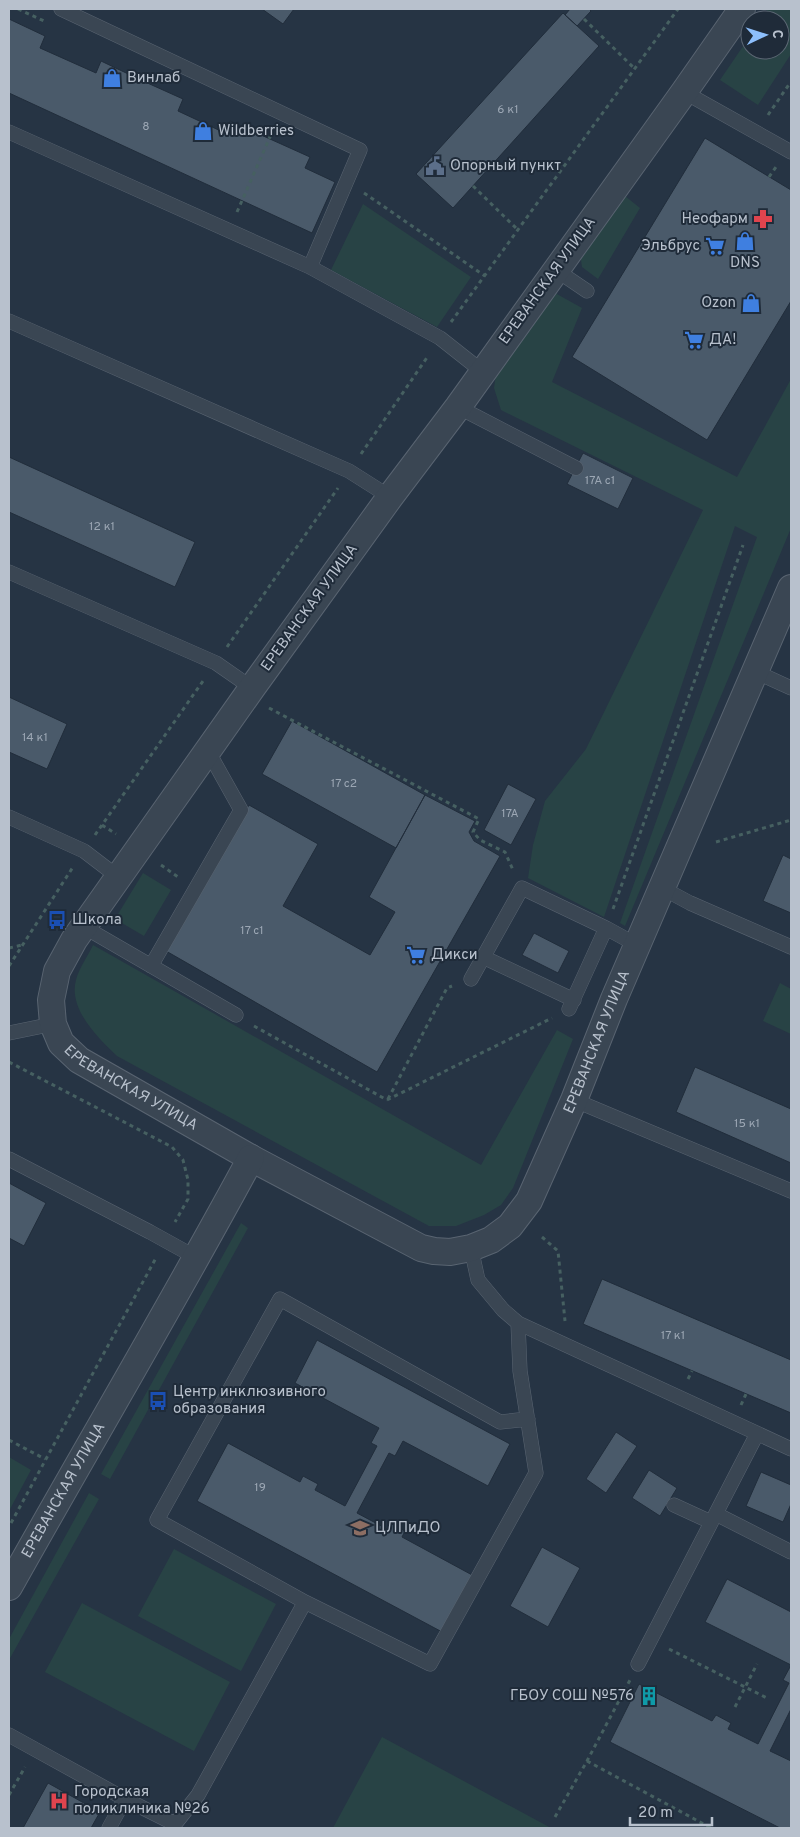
<svg xmlns="http://www.w3.org/2000/svg" width="800" height="1837" font-family="Overpass,sans-serif">
<rect width="100%" height="100%" fill="#263444"/>
<!-- green -->
<path fill="#284345" d="M768 9H791V54L758 105 720 80 750 36V50H780V20H760Z
M625 196 640 208 598 279 582 267 579 246 595 239Z
M363 204 471 277 437 327 331 270Z
M555 293 582 308 552 382 737 477 791 379V528L625 926 620 923 757 537 735 526 604 917 528 878 533 845 545 801 586 749 703 510 501 410 494 388 497 368Z
M143 873 171 890 144 936 115 919Z
M93 945 481 1165 557 1030 573 1039 513 1188 501 1205 484 1215 456 1226H429L117 1056C99 1039 68 1009 76 980 79 968 88 956 93 945Z
M780 983 791 989V1034L763 1021Z
M241 1223 248 1228 110 1479 101 1474Z
M9 1457 31 1470 9 1511Z
M89 1493 99 1499 9 1660V1639Z
M174 1549 276 1604 241 1671 138 1616Z
M82 1603 230 1682 194 1751 45 1672Z
M382 1737 551 1828H333Z"/>
<!-- building -->
<path fill="#4a5a6a" stroke="#212d3b" d="M262 9H294L283 24Z
M570 9H589L591 11 577 26 565 15Z
M563 13 599 46 453 208 416 174Z
M9 19 45 36 40 48 96 73 101 61 143 81 183 99 178 111 225 133 230 121 310 157 305 168 335 182 312 233 9 93Z
M705 138 791 190V301L707 440 572 357Z
M583 453 633 478 618 509 567 484Z
M9 457 195 542 175 587 9 512Z
M9 697 67 724 47 769 9 752Z
M292 721 425 795 396 848 262 774Z
M508 784 536 799 511 845 484 830Z
M425 795 475 821 469 832 474 841 500 856 377 1072 166 951 249 805 318 844 283 906 370 955 395 912 369 897Z
M783 855 791 859V913L763 901Z
M534 933 569 951 558 973 522 955Z
M695 1067 791 1109V1163L676 1112Z
M9 1183 46 1203 24 1246 9 1238Z
M602 1279 791 1360V1413L583 1324Z
M317 1340 510 1444 488 1486 403 1441 395 1456 389 1453 357 1513 387 1529 390 1523 405 1531 402 1537 474 1576 444 1633 197 1501 228 1443 300 1482 303 1476 318 1484 315 1490 345 1506 377 1446 371 1443 379 1428 295 1383Z
M616 1432 637 1446 606 1493 586 1479Z
M649 1470 677 1488 660 1516 632 1498Z
M761 1472 791 1485V1504L783 1522 746 1506Z
M542 1547 580 1568 548 1627 510 1606Z
M727 1579 791 1612V1709L770 1751 791 1761V1828H780L610 1742 639 1684 712 1721 716 1715 731 1723 728 1729 758 1744 789 1683 783 1680 791 1665 705 1622Z
M48 1783 100 1812 91 1828H23Z"/>
<g fill="none" stroke-linecap="round" stroke-linejoin="round">
<!-- lane casing -->
<g stroke="#596471" stroke-width="15">
<path id="lane" d="M61 9 360 150 310 267
M684 92 791 152
M9 132 310 267 440 338 483 372
M556 270 587 291
M9 321 349 471 390 497
M458 407 576 468
M9 572 216 663 252 688
M756 672 791 688
M9 817 84 851 118 877
M662 888 690 903 791 947
M84 927 236 1015
M483 957 574 1000
M151 966 241 810 208 751
M471 979 522 888 606 928 637 945
M569 1009 606 928
M9 1033 53 1024
M574 1100 791 1191
M9 1159 150 1232 197 1258
M471 1248 478 1280 503 1310 518 1323 791 1449
M674 1505 711 1522
M716 1514 791 1552
M305 1602 157 1520 280 1299 500 1422 528 1419
M638 1664 757 1434
M9 1735 125 1799 175 1824 198 1795 305 1602 430 1664 536 1473 520 1371 518 1323
M109 1828 125 1799"/>
</g>
<!-- street casing -->
<g stroke="#596471" stroke-width="28">
<g id="street">
<path id="s1" d="M742 9 684 92 458 407 390 497 252 688 74 940 57 971 51 1000 53 1024 61 1043 79 1060 251 1158 421 1248 434 1251 450 1252 471 1248 491 1240 510 1226 529 1201 574 1100 614 999 791 588"/>
<path id="s2" d="M9 1587C89 1444 173 1303 251 1158"/>
</g>
</g>
<!-- path -->
<path stroke="#466061" stroke-width="3" stroke-dasharray="4 4" stroke-linecap="butt" d="M18 9 44 21
M584 19 635 69
M768 115 790 83
M769 177 776 167
M473 186 518 230
M364 193 485 276
M237 212 273 130
M451 322 678 9
M361 454 428 356
M227 647 338 488
M269 708 479 819 473 832 480 840 505 852 513 870
M102 825 116 834
M95 835 203 681
M716 842 791 820
M161 865 178 877
M613 909 743 545
M9 948 22 945
M9 966 73 867
M254 1026 387 1100
M9 1062 172 1147 183 1160 188 1180V1199L175 1222
M388 1099 447 988 452 986
M387 1100 552 1018
M542 1237 558 1251 565 1321
M688 1379 692 1371
M741 1405 746 1394
M9 1440 45 1459
M11 1523 156 1258
M669 1649 767 1698
M735 1707 757 1664
M587 1761 711 1828
M9 1795 25 1767
M555 1817 587 1761 630 1680"/>
<!-- lane -->
<use href="#lane" stroke="#3a4653" stroke-width="14"/>
<!-- street -->
<use href="#street" stroke="#3a4653" stroke-width="26"/>
</g>
<!-- icons -->
<defs>
<g id="shop-bare" transform="scale(1.5)"><path d="M-5-2.5h2.3a2.7 3.5 0 0 1 5.4 0H5L5.5 6h-11ZM-1.5-2.5h3a1.5 2.3 0 0 0-3 0Z" fill="#3f7fe0" stroke="#1f2b39" stroke-width="2.5" paint-order="stroke"/></g>
<g id="civic-bare" transform="scale(1.5)"><path d="M-.6-6.5H3V-4.5H.6V-3L4-1V1h2V6H-6V1h2V-1L-.6-3ZM-1.2 2.5V6h2.4V2.5Z" fill="#5c6f8a" stroke="#1f2b39" stroke-width="2.5" paint-order="stroke"/></g>
<g id="pharmacy-bare" transform="scale(1.5)"><path d="M-2-6h4v4h4v4h-4v4h-4v-4h-4v-4h4Z" fill="#e0444e" stroke="#1f2b39" stroke-width="2.5" paint-order="stroke"/></g>
<g id="supermarket-bare" transform="scale(1.5)"><path d="M-6-5.5h2.5l.6 2H6L4.5 2H-2.5L-4.4-4H-6ZM-1.5 3.2a1.3 1.3 0 1 0 .1 0ZM3 3.2a1.3 1.3 0 1 0 .1 0Z" fill="#3f7fe0" stroke="#1f2b39" stroke-width="2.5" paint-order="stroke"/></g>
<g id="bus-bare" transform="scale(1.5)"><path d="M-5-6H5V4H4V6H2V4H-2V6H-4V4H-5ZM-3.5-4V0h7V-4ZM-3.5 1.2v1.5H-2V1.2ZM2 1.2v1.5H3.5V1.2Z" fill="#1a4fb4" stroke="#1f2b39" stroke-width="2.5" paint-order="stroke"/></g>
<g id="school-bare" transform="scale(1.5)"><path d="M0-5L7-2L0 1L-7-2ZM-4 1L0 2.5L4 1V4Q0 6-4 4Z" fill="#8d6e63" stroke="#1f2b39" stroke-width="2.5" paint-order="stroke"/></g>
<g id="building-bare" transform="scale(1.5)"><path d="M-4-6H4V6H1V3H-1V6H-4ZM-2.5-4.3h1.7v1.8h-1.7ZM.8-4.3h1.7v1.8H.8ZM-2.5-1h1.7V.8h-1.7ZM.8-1h1.7V.8H.8Z" fill="#0f9aa8" stroke="#1f2b39" stroke-width="2.5" paint-order="stroke"/></g>
<g id="hospital-bare" transform="scale(1.5)"><path d="M-5-5h3v3.5h4V-5h3V5h-3V1.5h-4V5h-3Z" fill="#e0444e" stroke="#1f2b39" stroke-width="2.5" paint-order="stroke"/></g>
</defs>
<g fill-rule="evenodd">
<use href="#shop-bare" x="112" y="78"/>
<use href="#shop-bare" x="203" y="131"/>
<use href="#civic-bare" x="435" y="166"/>
<use href="#pharmacy-bare" x="763" y="219"/>
<use href="#shop-bare" x="745" y="241"/>
<use href="#supermarket-bare" x="715" y="246"/>
<use href="#shop-bare" x="751" y="303"/>
<use href="#supermarket-bare" x="694" y="340"/>
<use href="#bus-bare" x="57" y="920"/>
<use href="#supermarket-bare" x="416" y="955"/>
<use href="#bus-bare" x="158" y="1401"/>
<use href="#school-bare" x="360" y="1528"/>
<use href="#building-bare" x="649" y="1696"/>
<use href="#hospital-bare" x="59" y="1801"/>
</g>
<g text-anchor="middle" dominant-baseline="central" stroke-width="4" stroke-linejoin="round" paint-order="stroke">
<!-- number labels -->
<g font-size="12" fill="#9ca7b4">
<text x="508" y="110">6 к1</text>
<text x="146" y="127">8</text>
<text x="600" y="481">17А с1</text>
<text x="102" y="527">12 к1</text>
<text x="35" y="738">14 к1</text>
<text x="344" y="784">17 с2</text>
<text x="510" y="814">17А</text>
<text x="252" y="931">17 с1</text>
<text x="747" y="1124">15 к1</text>
<text x="673" y="1336">17 к1</text>
<text x="260" y="1488">19</text>
</g>
<!-- poi labels -->
<g font-size="15" fill="#b8c1cd" stroke="#1f2b39" text-anchor="start">
<text x="127" y="78">Винлаб</text>
<text x="218" y="131">Wildberries</text>
<text x="450" y="166">Опорный пункт</text>
<text x="748" y="219" text-anchor="end">Неофарм</text>
<text x="700" y="246" text-anchor="end">Эльбрус</text>
<text x="745" y="263" text-anchor="middle">DNS</text>
<text x="736" y="303" text-anchor="end">Ozon</text>
<text x="709" y="340">ДА!</text>
<text x="72" y="920">Школа</text>
<text x="431" y="955">Дикси</text>
<text x="173" y="1392">Центр инклюзивного<tspan x="173" dy="17">образования</tspan></text>
<text x="375" y="1528">ЦЛПиДО</text>
<text x="634" y="1696" text-anchor="end">ГБОУ СОШ №576</text>
<text x="74" y="1792">Городская<tspan x="74" dy="17">поликлиника №26</tspan></text>
</g>
<!-- street labels -->
<g font-size="15" fill="#b8c1cd" stroke="#1f2b39">
<text transform="translate(548 281) rotate(-54)">ЕРЕВАНСКАЯ УЛИЦА</text>
<text transform="translate(310 608) rotate(-54)">ЕРЕВАНСКАЯ УЛИЦА</text>
<text stroke="none"><textPath href="#s1" startOffset="1971">ЕРЕВАНСКАЯ УЛИЦА</textPath></text>
<text stroke="none"><textPath href="#s1" startOffset="1339">ЕРЕВАНСКАЯ УЛИЦА</textPath></text>
<text stroke="none"><textPath href="#s2" startOffset="111">ЕРЕВАНСКАЯ УЛИЦА</textPath></text>
</g>
</g>
<!-- border -->
<rect width="800" height="1837" fill="none" stroke="#b8c1cd" stroke-width="20"/>
<!-- north arrow -->
<g transform="translate(765 35) rotate(86)"><circle r="24" fill="#1f2b39" stroke="#5c6774"/>
<path d="M0-4L9 19L0 12L-9 19Z" fill="#8dbffc"/>
<text y="-8" font-size="14" font-weight="bold" text-anchor="middle" fill="#b8c1cd">С</text>
</g>
<!-- scale -->
<path d="M630 1817v8h82v-8" fill="none" stroke="#b8c1cd" stroke-width="2.5"/>
<text x="638" y="1817" font-size="15" fill="#b8c1cd" stroke="#1f2b39" stroke-width="4" paint-order="stroke">20 m</text>
</svg>
